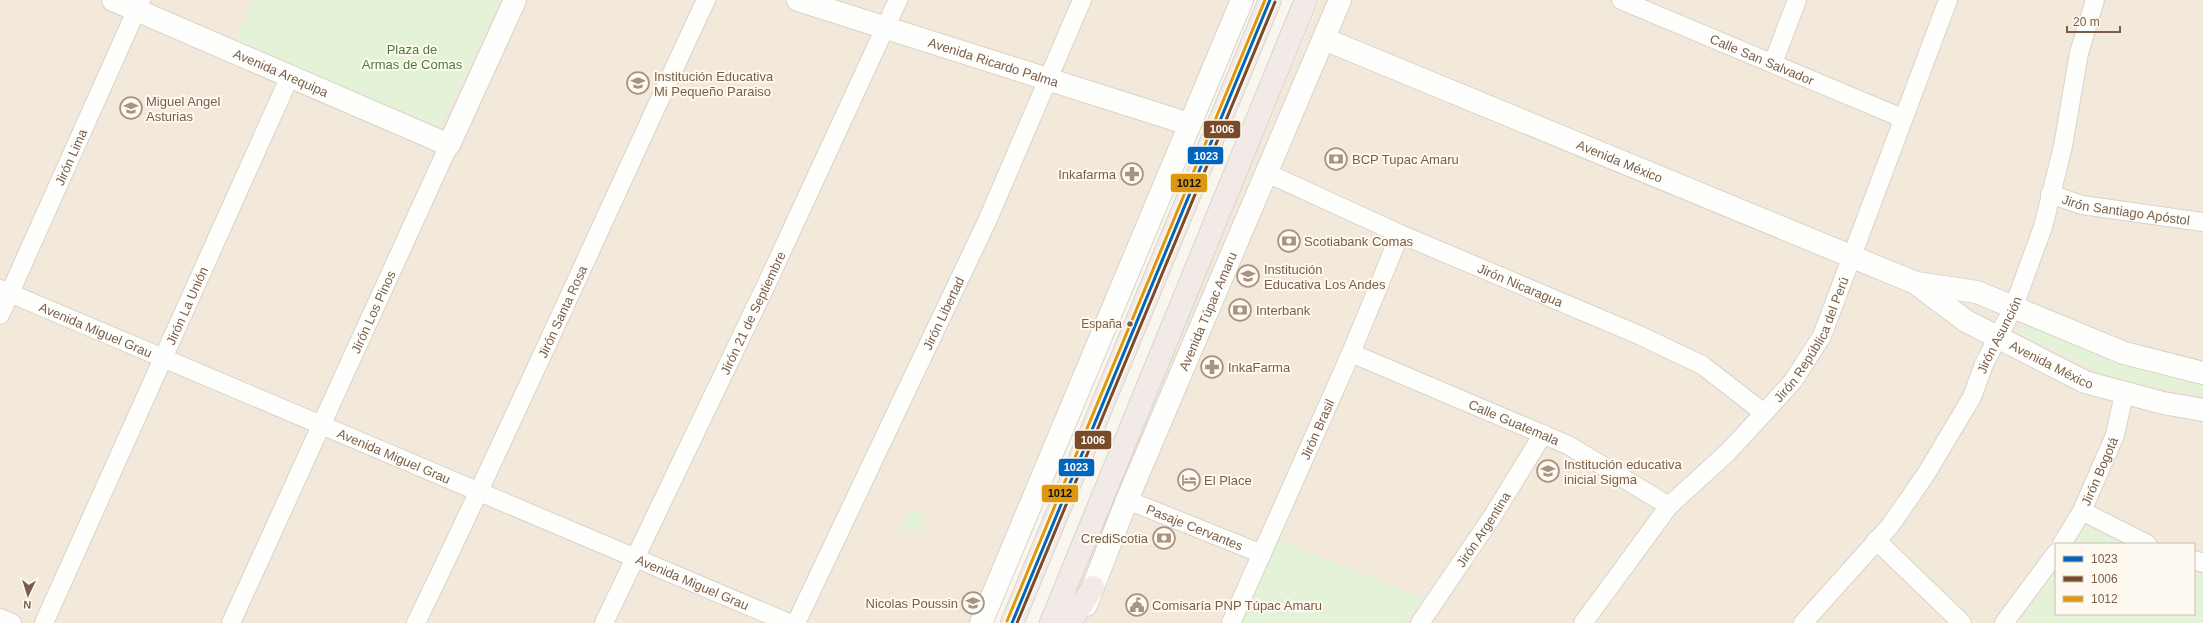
<svg xmlns="http://www.w3.org/2000/svg" width="2203" height="623" font-family="Helvetica,sans-serif">
<rect width="100%" height="100%" fill="#f9f6ee"/>
<!-- residential -->
<path fill="#f2e9db" fill-rule="evenodd" d="M0 0H1252L990 623H0Z
M1320 0H2203V623H1062ZM2056 544H2194V614H2056Z"/>
<!-- green -->
<path fill="#e4f2d7" d="M254 0H500L440 128 233 43Z
M2029 325 2203 379V395L2115 379 2016 332Z
M917 511 927 517 921 522 918 530 909 532 902 526 907 514Z
M2086 526 2123 544H2074Z
M1279 540 1423 598 1404 623H1241Z
M2056 571V614H2194V572L2203 575V623H2019Z"/>
<g fill="none" stroke-linecap="round" stroke-linejoin="round">
<!-- street casing -->
<g stroke="#d9d3cc" stroke-width="20">
<g id="street">
<path id="s1" d="M1621 0 1902 118"/>
<path d="M1773 63 1797 0"/>
<path id="s2" d="M1267 173 1400 234 1639 335 1702 365 1764 413"/>
<path id="s3" d="M2050 194 2082 205 2203 222"/>
<path id="s4" d="M0 289 789 623"/>
<path id="s5" d="M0 315 141 0"/>
<path id="s6" d="M1351 353 1568 445 1669 506"/>
<path id="s7" d="M1127 500 1262 554"/>
<path d="M2082 511 2147 544"/>
<path d="M1876 540 1962 623"/>
<path id="s8" d="M2062 544 2082 511 2115 435 2124 394"/>
<path d="M2194 560 2203 563"/>
<path d="M0 618 12 623"/>
<path id="s9" d="M44 623 290 76"/>
<path id="s10" d="M231 623 449 145"/>
<path id="s11" d="M416 623C516 417 609 207 706 0"/>
<path id="s12" d="M604 623 768 281 898 0"/>
<path id="s13" d="M796 623 988 219 1082 0"/>
<path id="s14" d="M1231 623 1351 353 1400 234"/>
<path id="s15" d="M1420 623 1492 517 1543 434"/>
<path id="s16" d="M1583 623 1669 506 1728 452 1764 413 1793 381 1822 336 1948 0"/>
<path id="s17" d="M1803 623 1890 526 1926 474 1972 397 1984 364 2014 306 2043 227 2063 146 2079 53 2095 0"/>
<path d="M2004 623 2056 553"/>
</g>
</g>
<!-- secondary casing -->
<g stroke="#d9d2c9" stroke-width="24">
<g id="secondary">
<path id="s18" d="M113 0 449 145 515 0"/>
<path id="s19" d="M798 0 1189 124"/>
<path id="s20" d="M1324 39 1916 283 1977 292 2124 353 2203 373"/>
<path id="s21" d="M1918 285 1966 321 2085 382 2163 403 2203 410"/>
<path id="s22" d="M1086 605 1127 500 1340 0"/>
<path d="M981 623 1242 0"/>
</g>
</g>
<!-- highway casing -->
<g stroke="#dad2ca" stroke-width="24">
<path id="highway" d="M1012 623 1270 0
M1051 623 1306 0
M1070 623 1093 587"/>
</g>
<!-- street -->
<use href="#street" stroke="#fefefc" stroke-width="18"/>
<!-- secondary -->
<use href="#secondary" stroke="#fefefc" stroke-width="22"/>
<!-- highway -->
<use href="#highway" stroke="#f2eae6" stroke-width="22"/>
<!-- bus-1 casing -->
<g stroke="#fffaf1" stroke-width="6">
<path id="bus-1" d="M1012 623 1270 0"/>
</g>
<!-- bus-2 casing -->
<g stroke="#fffaf1" stroke-width="6">
<path id="bus-2" d="M1017 623 1275 2"/>
</g>
<!-- bus-3 casing -->
<g stroke="#fffaf1" stroke-width="6">
<path id="bus-3" d="M1007 621 1265 0"/>
</g>
<!-- bus-1 -->
<use href="#bus-1" stroke="#0065bd" stroke-width="3"/>
<!-- bus-2 -->
<use href="#bus-2" stroke="#7a4b2a" stroke-width="3"/>
<!-- bus-3 -->
<use href="#bus-3" stroke="#de980f" stroke-width="3"/>
</g>
<!-- icons -->
<defs>
<g id="school-ring" transform="scale(1.15)"><circle r="9.5" fill="#fffaf1" stroke="#a79383" stroke-width="1.5"/><path d="M0-5L7-2L0 1L-7-2ZM-4 1L0 2.5L4 1V4Q0 6-4 4Z" fill="#a79383"/></g>
<g id="bank-ring" transform="scale(1.15)"><circle r="9.5" fill="#fffaf1" stroke="#a79383" stroke-width="1.5"/><path d="M-6-4H6V4H-6ZM0-2.3a2.3 2.3 0 1 0 0 4.6a2.3 2.3 0 1 0 0-4.6Z" fill="#a79383"/></g>
<g id="pharmacy-ring" transform="scale(1.15)"><circle r="9.5" fill="#fffaf1" stroke="#a79383" stroke-width="1.5"/><path d="M-2-6h4v4h4v4h-4v4h-4v-4h-4v-4h4Z" fill="#a79383"/></g>
<g id="hotel-ring" transform="scale(1.15)"><circle r="9.5" fill="#fffaf1" stroke="#a79383" stroke-width="1.5"/><path d="M-6-4.5h1.5V1H6V5H4.5V3h-9V5H-6ZM-4 0a1.8 1.8 0 1 1 3.6 0ZM.5 0V-2.5h3Q6-2.5 6 0Z" fill="#a79383"/></g>
<g id="civic-ring" transform="scale(1.15)"><circle r="9.5" fill="#fffaf1" stroke="#a79383" stroke-width="1.5"/><path d="M-.6-6.5H3V-4.5H.6V-3L4-1V1h2V6H-6V1h2V-1L-.6-3ZM-1.2 2.5V6h2.4V2.5Z" fill="#a79383"/></g>
</defs>
<g fill-rule="evenodd">
<use href="#school-ring" x="638" y="83"/>
<use href="#school-ring" x="131" y="108"/>
<use href="#bank-ring" x="1336" y="159"/>
<use href="#pharmacy-ring" x="1132" y="174"/>
<use href="#bank-ring" x="1289" y="241"/>
<use href="#school-ring" x="1248" y="276"/>
<use href="#bank-ring" x="1240" y="310"/>
<use href="#pharmacy-ring" x="1212" y="367"/>
<use href="#school-ring" x="1548" y="471"/>
<use href="#hotel-ring" x="1189" y="480"/>
<use href="#bank-ring" x="1164" y="538"/>
<use href="#school-ring" x="973" y="603"/>
<use href="#civic-ring" x="1137" y="605"/>
</g>
<!-- markers -->
<circle fill="#7b5e49" stroke="#fffaf1" stroke-width="1.5" cx="1130" cy="324" r="3.5"/>
<g text-anchor="middle" dominant-baseline="central" stroke-width="4" stroke-linejoin="round" paint-order="stroke">
<!-- bus labels -->
<g font-size="12" fill="#7b5e49" stroke="#fffaf1" text-anchor="end">
<text x="1122" y="324">España</text>
</g>
<!-- park labels -->
<g font-size="13" fill="#4c7c3d" stroke="#fffaf1">
<text x="412" y="49">Plaza de<tspan x="412" dy="15">Armas de Comas</tspan></text>
</g>
<!-- street labels -->
<g font-size="13" fill="#7b5e49" stroke="#fffaf1">
<text stroke="none"><textPath href="#s1" startOffset="153">Calle San Salvador</textPath></text>
<text stroke="none"><textPath href="#s19" startOffset="205">Avenida Ricardo Palma</textPath></text>
<text stroke="none"><textPath href="#s18" startOffset="183">Avenida Arequipa</textPath></text>
<text stroke="none"><textPath href="#s5" startOffset="173">Jirón Lima</textPath></text>
<text stroke="none"><textPath href="#s20" startOffset="320">Avenida México</textPath></text>
<text stroke="none"><textPath href="#s3" startOffset="78">Jirón Santiago Apóstol</textPath></text>
<text stroke="none"><textPath href="#s2" startOffset="277">Jirón Nicaragua</textPath></text>
<text stroke="none"><textPath href="#s9" startOffset="348">Jirón La Unión</textPath></text>
<text stroke="none"><textPath href="#s22" startOffset="318">Avenida Túpac Amaru</textPath></text>
<text stroke="none"><textPath href="#s10" startOffset="342">Jirón Los Pinos</textPath></text>
<text stroke="none"><textPath href="#s11" startOffset="344">Jirón Santa Rosa</textPath></text>
<text stroke="none"><textPath href="#s12" startOffset="344">Jirón 21 de Septiembre</textPath></text>
<text stroke="none"><textPath href="#s13" startOffset="343">Jirón Libertad</textPath></text>
<text stroke="none"><textPath href="#s4" startOffset="104">Avenida Miguel Grau</textPath></text>
<text stroke="none"><textPath href="#s17" startOffset="351">Jirón Asunción</textPath></text>
<text stroke="none"><textPath href="#s16" startOffset="367">Jirón República del Perú</textPath></text>
<text stroke="none"><textPath href="#s21" startOffset="156">Avenida México</textPath></text>
<text stroke="none"><textPath href="#s6" startOffset="177">Calle Guatemala</textPath></text>
<text stroke="none"><textPath href="#s14" startOffset="212">Jirón Brasil</textPath></text>
<text stroke="none"><textPath href="#s4" startOffset="428">Avenida Miguel Grau</textPath></text>
<text stroke="none"><textPath href="#s8" startOffset="82">Jirón Bogotá</textPath></text>
<text stroke="none"><textPath href="#s7" startOffset="73">Pasaje Cervantes</textPath></text>
<text stroke="none"><textPath href="#s15" startOffset="113">Jirón Argentina</textPath></text>
<text stroke="none"><textPath href="#s4" startOffset="752">Avenida Miguel Grau</textPath></text>
</g>
<!-- poi labels -->
<g font-size="13" fill="#7b5e49" stroke="#fffaf1" text-anchor="start">
<text x="654" y="76">Institución Educativa<tspan x="654" dy="15">Mi Pequeño Paraiso</tspan></text>
<text x="146" y="101">Miguel Angel<tspan x="146" dy="15">Asturias</tspan></text>
<text x="1352" y="159">BCP Tupac Amaru</text>
<text x="1116" y="174" text-anchor="end">Inkafarma</text>
<text x="1304" y="241">Scotiabank Comas</text>
<text x="1264" y="269">Institución<tspan x="1264" dy="15">Educativa Los Andes</tspan></text>
<text x="1256" y="310">Interbank</text>
<text x="1228" y="367">InkaFarma</text>
<text x="1564" y="464">Institución educativa<tspan x="1564" dy="15">inicial Sigma</tspan></text>
<text x="1204" y="480">El Place</text>
<text x="1148" y="538" text-anchor="end">CrediScotia</text>
<text x="958" y="603" text-anchor="end">Nicolas Poussin</text>
<text x="1152" y="605">Comisaría PNP Túpac Amaru</text>
</g>
</g>
<g stroke="#fffaf1" stroke-width="1.5">
<rect x="1203" y="120" width="38" height="19" rx="4" fill="#7a4b2a"/>
<rect x="1187" y="146" width="37" height="19" rx="4" fill="#0065bd"/>
<rect x="1170" y="173" width="38" height="20" rx="4" fill="#de980f"/>
<rect x="1074" y="430" width="38" height="20" rx="4" fill="#7a4b2a"/>
<rect x="1058" y="458" width="37" height="19" rx="4" fill="#0065bd"/>
<rect x="1041" y="484" width="38" height="19" rx="4" fill="#de980f"/>
</g>
<g font-size="11" text-anchor="middle" font-weight="bold" fill="#fff">
<text x="1222" y="133">1006</text>
<text x="1206" y="160">1023</text>
<text x="1093" y="444">1006</text>
<text x="1076" y="471">1023</text>
</g>
<g font-size="11" text-anchor="middle" font-weight="bold" fill="#111">
<text x="1189" y="187">1012</text>
<text x="1060" y="497">1012</text>
</g>
<!-- legend -->
<rect x="2055" y="543" width="140" height="72" fill="#fffaf1" stroke="#cabcae"/>
<rect x="2063" y="556" width="20" height="6" fill="#0065bd" stroke="#cabcae"/>
<text x="2091" y="563" font-size="12" fill="#7b5e49">1023</text>
<rect x="2063" y="576" width="20" height="6" fill="#7a4b2a" stroke="#cabcae"/>
<text x="2091" y="583" font-size="12" fill="#7b5e49">1006</text>
<rect x="2063" y="596" width="20" height="6" fill="#de980f" stroke="#cabcae"/>
<text x="2091" y="603" font-size="12" fill="#7b5e49">1012</text>
<!-- north arrow -->
<g transform="translate(28 595) rotate(184)" stroke="#fffaf1" stroke-width="3" paint-order="stroke">
<path d="M0-3L7 15L0 10L-7 15Z" fill="#7b5e49"/>
<text y="-6" font-size="11" font-weight="bold" text-anchor="middle" fill="#7b5e49">N</text>
</g>
<!-- scale -->
<path d="M2067 26v6h53v-6" fill="none" stroke="#7b5e49" stroke-width="2"/>
<text x="2073" y="26" font-size="12" fill="#7b5e49" stroke="#fffaf1" stroke-width="3" paint-order="stroke">20 m</text>
</svg>
